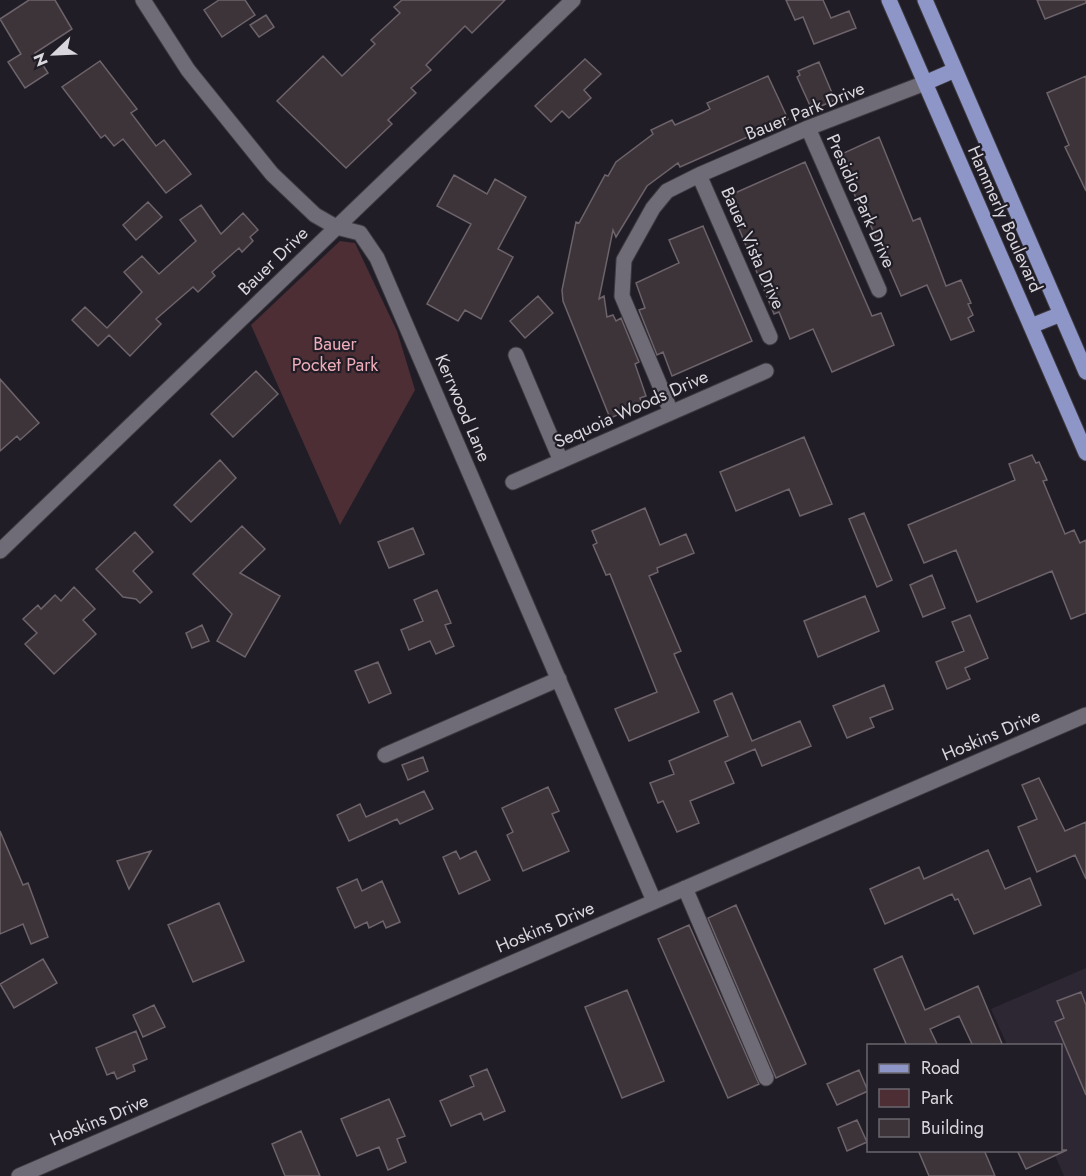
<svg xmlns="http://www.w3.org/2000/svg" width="1086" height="1176" font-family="Jost,sans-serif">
<rect width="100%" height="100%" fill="#211d26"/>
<!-- built -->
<path fill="#2d2734" d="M1086 968V1176H1064L1053 1151 1060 1150V1046L1007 1045 991 1009Z"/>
<!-- green -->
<path fill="#4c2e34" d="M340 241 355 243 397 331 415 390 340 525 251 325Z"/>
<!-- building -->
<path fill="#3d343a" stroke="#6d636a" stroke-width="1.5" d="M29 0H55L72 29 35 53 48 73 25 88 8 62 21 54 0 19Z
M219 0H245L255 15 222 37 204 10Z
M402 0H505L472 33 465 26 426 65 431 70 411 88 416 93 388 120 392 124 346 168 277 101 323 56 342 76 375 44 371 40 400 13 394 7Z
M786 0H823L831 18 849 11 856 28 814 44 803 17 795 20Z
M1037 0H1086V3L1045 19Z
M266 15 274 27 259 37 250 25Z
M585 59 601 74 584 90 591 98 569 118 562 111 551 122 535 106Z
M100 61 137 109 131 113 156 146 164 140 191 174 166 193 123 139 114 146 105 135 101 138 62 87Z
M819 62 835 100 812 110 797 77 800 75 798 71Z
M768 76 788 119 680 167 678 163 647 186 616 237 613 230 599 299 604 296 607 317 613 315 616 321 621 318 639 362 635 364 646 396 640 398 642 405 610 418 563 301 562 290 576 222 579 223 605 175 608 176 616 162 653 134 651 130 672 120 675 125 702 113 710 109 707 103Z
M1086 76V191L1065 147 1069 145 1047 93Z
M879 137 913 221 920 218 946 286 961 280 971 303 968 304 973 315 968 318 974 331 951 340 927 285 901 296 870 224 867 225 847 176 844 177 835 157Z
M805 162 872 316 881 313 894 345 832 372 813 329 790 339 779 312 774 314 726 197Z
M454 175 487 194 495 179 526 197 498 249 513 257 481 319 465 310 458 321 427 304 471 224 437 206Z
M148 202 162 217 136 240 123 225Z
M201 205 221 234 243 213 258 230 250 237 253 241 242 252 239 248 212 272 215 276 198 292 193 287 156 319 161 324 130 356 109 335 98 346 72 320 85 307 107 328 142 292 124 272 142 256 159 274 196 241 180 220Z
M703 226 752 341 672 376 663 352 657 355 639 310 645 308 636 283 679 263 669 240Z
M538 296 553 313 525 338 510 321Z
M256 371 278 394 233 437 211 414Z
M0 379 39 423 20 440 17 436 0 451Z
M804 437 832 504 800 516 789 489 736 511 720 472Z
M1032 455 1036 463 1039 462 1047 480 1043 481 1065 534 1074 530 1080 543 1086 540V613L1071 619 1052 571 977 602 956 550 924 563 908 525 1015 480 1009 464Z
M220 460 236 478 191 522 174 505Z
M645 508 660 545 686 534 694 553 657 568 658 572 649 576 681 651 674 654 699 712 629 741 615 709 657 692 610 574 606 575 593 545 597 543 592 531Z
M864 513 892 580 877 587 849 519Z
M242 526 265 549 240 573 280 596 245 657 217 641 232 614 193 574Z
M413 528 424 554 389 568 378 542Z
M135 532 153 552 133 571 152 592 140 603 136 599 123 597 96 569Z
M932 575 945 608 923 617 910 585Z
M74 587 95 609 83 620 96 634 54 674 25 644 37 633 23 619 38 605 41 609 55 595 61 601Z
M437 590 451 623 445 625 454 646 436 654 430 641 409 650 401 630 423 621 414 600Z
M865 596 879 631 818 657 804 621Z
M970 615 988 658 965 668 970 679 947 689 936 662 964 651 952 622Z
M202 625 209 641 192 648 186 633Z
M378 662 391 693 369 703 355 671Z
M884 685 893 709 870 718 874 727 847 738 833 706Z
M732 693 752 741 800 721 811 746 762 766 755 749 725 762 734 783 690 801 699 823 677 832 663 801 658 803 650 783 674 774 669 761 728 736 714 701Z
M423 757 428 771 408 780 402 765Z
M1039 778 1065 831 1086 822V879L1075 855 1037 872 1018 827 1037 819 1022 785Z
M548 787 559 811 552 814 569 851 523 871 507 835 513 832 502 808Z
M424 791 433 809 400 824 397 819 349 841 337 815 360 804 366 817Z
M0 831 23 885 28 883 48 937 31 944 23 924 0 934Z
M988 850 1005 889 1030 878 1041 905 974 934 958 899 955 900 952 894 885 924 870 889 919 867 924 879Z
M151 851 129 889 117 861Z
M456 851 460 859 476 851 490 880 459 894 443 857Z
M357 879 362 891 382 881 400 922 386 928 383 921 369 928 367 922 355 928 337 888Z
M219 903 244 961 193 982 168 925Z
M736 905 806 1064 776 1078 708 918Z
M689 925 759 1084 728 1098 658 939Z
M902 956 925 1010 978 986 1003 1046H973L959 1016 930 1029 938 1046H907L874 969Z
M43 959 57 983 14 1008 0 984Z
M627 990 664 1081 622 1098 585 1007Z
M1081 992 1086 1005V1095L1055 1022 1064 1018 1057 1001Z
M154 1005 165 1027 143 1037 133 1015Z
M136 1031 147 1059 133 1065 135 1071 117 1079 114 1072 107 1075 96 1048Z
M487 1069 505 1111 484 1120 481 1113 451 1126 440 1101 474 1086 470 1076Z
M859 1070 868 1091 837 1105 827 1084Z
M389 1099 405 1136 397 1139 406 1162 388 1170 379 1147 357 1156 341 1119Z
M857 1120 867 1142 847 1151 838 1128Z
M301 1131 320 1176H285L272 1144Z
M918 1150H984L995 1176H929Z
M1017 1150H1067L1026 1169Z"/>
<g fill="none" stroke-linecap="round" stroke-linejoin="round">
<!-- minor casing -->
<g stroke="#3c3940" stroke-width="17">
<path id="minor" d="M143 0 188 70 272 174 315 215 336 227 360 233 377 258 654 901
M808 128 879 290
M699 175 770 337
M516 355 561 461
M671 412 622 296 624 260 653 208 667 191 699 175 808 128 925 83
M513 482 766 371
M0 551 573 0
M385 755 559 679
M685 888 766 1078
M19 1176 1086 715"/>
</g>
<!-- major casing -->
<g stroke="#3c3940" stroke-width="17">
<path id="major" d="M889 0 1086 453
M925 0 1086 372
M925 83 955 70
M1031 326 1061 314"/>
</g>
<!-- minor -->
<use href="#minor" stroke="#706c77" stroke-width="15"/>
<!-- major -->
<use href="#major" stroke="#8d96c7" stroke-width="15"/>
</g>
<g text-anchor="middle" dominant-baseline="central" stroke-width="4.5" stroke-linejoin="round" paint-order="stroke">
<!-- street labels -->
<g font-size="18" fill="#d9d7dd" stroke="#211d26">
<text transform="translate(805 111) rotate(-22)">Bauer Park Drive</text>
<text transform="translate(861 201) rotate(66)">Presidio Park Drive</text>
<text transform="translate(1005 219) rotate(66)">Hammerly Boulevard</text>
<text transform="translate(753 248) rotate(66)">Bauer Vista Drive</text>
<text transform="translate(273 261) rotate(-44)">Bauer Drive</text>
<text transform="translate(463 408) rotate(67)">Kerrwood Lane</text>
<text transform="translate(631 409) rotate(-24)">Sequoia Woods Drive</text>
<text transform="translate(991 735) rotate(-23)">Hoskins Drive</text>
<text transform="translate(545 927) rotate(-23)">Hoskins Drive</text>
<text transform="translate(99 1120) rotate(-23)">Hoskins Drive</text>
</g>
<!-- park labels -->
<g font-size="18" fill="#eeacb8" stroke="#211d26">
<text x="335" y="344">Bauer<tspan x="335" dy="21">Pocket Park</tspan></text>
</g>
</g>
<!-- legend -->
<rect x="867" y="1044" width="195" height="108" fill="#211d26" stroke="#6b676f" stroke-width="1.5"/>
<rect x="879" y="1064" width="30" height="9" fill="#8d96c7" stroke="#6b676f" stroke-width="1.5"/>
<text x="921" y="1074" font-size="18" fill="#d9d7dd">Road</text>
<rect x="879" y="1089" width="30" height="18" fill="#4c2e34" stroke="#6b676f" stroke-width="1.5"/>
<text x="921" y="1104" font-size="18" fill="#d9d7dd">Park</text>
<rect x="879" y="1119" width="30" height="18" fill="#3d343a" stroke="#6b676f" stroke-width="1.5"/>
<text x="921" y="1134" font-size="18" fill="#d9d7dd">Building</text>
<!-- north arrow -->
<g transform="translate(54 54) rotate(247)" stroke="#211d26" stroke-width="4.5" paint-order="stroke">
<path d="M0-4.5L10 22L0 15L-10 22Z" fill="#d9d7dd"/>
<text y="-9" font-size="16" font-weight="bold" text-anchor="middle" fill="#d9d7dd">N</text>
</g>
</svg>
